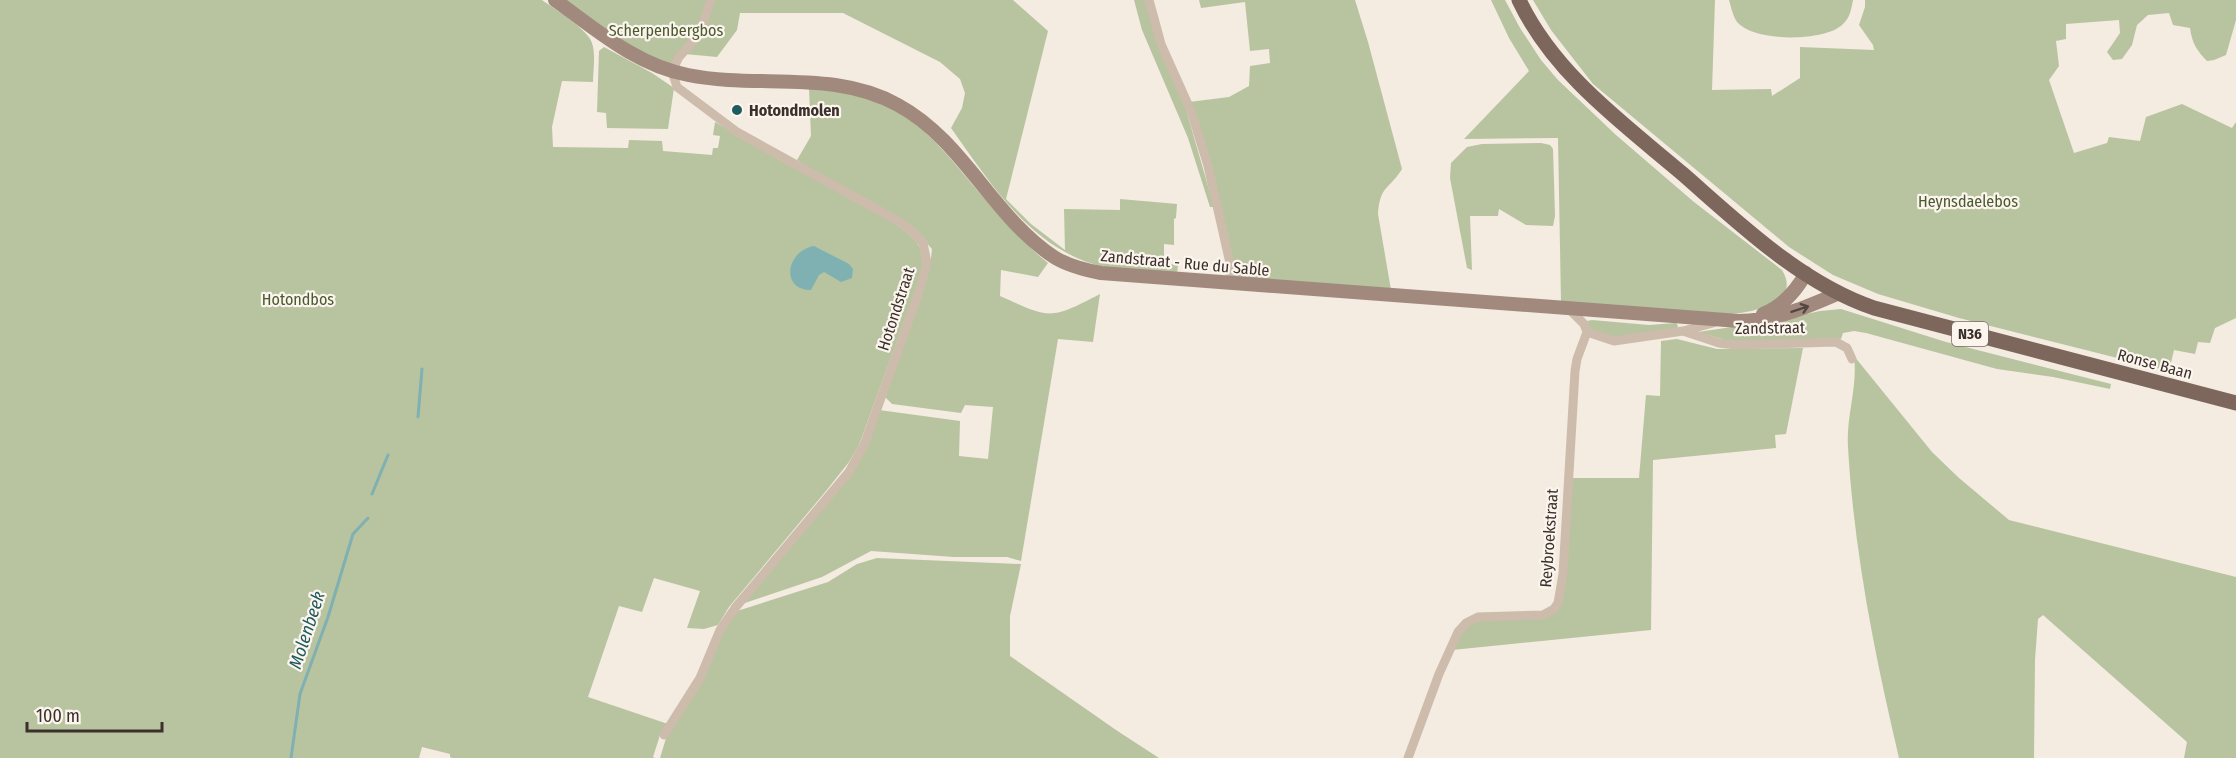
<svg xmlns="http://www.w3.org/2000/svg" width="2236" height="758" font-family="'Fira Sans Condensed',sans-serif">
<rect width="100%" height="100%" fill="#f4ebe1"/>
<!-- green -->
<path fill="#b8c4a0" d="M0 0H542C553 8 589 30 592 43 596 55 593 70 593 82L562 81 552 127 553 147 628 148 629 140 662 141 663 151 712 155 713 148H718L720 136 713 135 715 122 894 223C917 240 928 247 920 278L859 445 849 462 826 491 729 607 718 625 704 629 687 628 700 591 654 578 642 612 619 606 588 697 668 724 661 732 653 757 655 758H452L450 757V754L422 747 419 758H0Z
M564 0H1013L1048 31 1006 199 1031 224 1065 250 1064 209 1120 210V199L1177 204 1176 218 1174 219V245L1164 244V263L1178 265 1177 274C1153 272 1127 273 1104 267 1031 250 992 185 951 128L962 108 965 93 960 79 940 62 843 13H740L737 30 717 57 685 54 675 66 633 49Z
M1134 0H1147L1183 99 1214 207H1210L1188 138 1142 30Z
M1199 0H1355L1368 42 1402 169C1389 190 1380 185 1378 214L1391 290 1234 278 1189 102 1229 97 1249 86 1250 66 1270 63 1269 49 1250 51 1245 2 1201 8Z
M1491 0H1505L1520 28 1541 60 1558 80 1616 135 1694 202 1782 270C1802 303 1754 312 1732 314L1561 302 1558 138 1464 139 1529 71 1509 38Z
M1533 0H1715L1712 90 1771 89 1772 96 1800 78V47L1874 50 1873 45 1859 25 1865 7V0H2236V20L2226 55 2214 60 2207 61C2197 51 2192 43 2190 28L2173 25 2169 13 2148 15 2137 25 2132 45 2122 59 2113 60 2107 52 2120 33 2119 20 2066 24V39L2056 41 2059 66 2049 80 2074 153 2107 143 2109 137 2140 141 2146 117 2182 104 2232 128 2236 122V318L2215 328 2210 343 2198 342 2195 354 2174 350 2169 371 1959 318 1878 294 1833 275 1789 247 1593 84 1551 30Z
M1729 0H1853C1851 10 1850 18 1842 25 1823 42 1754 42 1737 22 1733 16 1731 7 1729 0Z
M604 47 652 73 674 88 668 129 607 128 606 113 597 112 599 51Z
M809 88C837 92 863 94 889 107 929 127 955 165 984 198 1004 221 1024 244 1048 263L1038 277 1001 270 1000 296C1051 319 1050 320 1100 294L1093 342 1058 339 1021 561 1007 557H954L871 551 822 577 742 604 829 500 879 410 960 421 959 456 988 459 993 407 965 405 961 413 892 404 884 396 930 267 932 249 923 239 797 160 811 136Z
M1541 143 1550 145 1553 149 1555 216 1553 226 1526 225 1499 209 1498 216H1470L1472 270 1467 268 1450 178 1451 163 1467 147 1482 144Z
M1841 309 1946 342 2111 384 2110 389 2053 377 1997 369 1866 333 1854 331 1843 333 1841 339 1732 342 1698 332 1779 320 1820 311Z
M1592 320 1649 325 1676 323 1678 326 1677 328 1613 339 1591 331 1587 321Z
M1677 339 1717 349 1803 348 1786 434 1775 435 1776 448 1653 460 1651 630 1452 650 1460 634 1473 622 1555 612 1571 478H1639L1646 395 1660 396 1661 341Z
M1854 356 1932 452 1959 478 2009 520 2236 577V758H2184L2187 742 2043 615 2038 619 2035 660 2034 758H1899C1875 656 1854 552 1848 447 1846 416 1858 387 1854 356Z
M877 558 1021 564 1010 616V656L1116 730 1159 758H660L667 735 730 619 737 611 828 582 857 564Z"/>
<!-- water -->
<path fill="#7fb0b2" d="M814 246 849 264 853 269 852 278 841 282 824 272 819 275 811 290C780 290 786 251 814 246Z"/>
<g fill="none" stroke-linecap="round" stroke-linejoin="round">
<!-- stream -->
<path stroke="#7fb0b2" stroke-width="3" d="M418 417 422 369
M372 494 388 455
M291 758 300 694 328 617 353 534 368 518"/>
<!-- street -->
<path stroke="#cdbbac" stroke-width="9" d="M1149 0 1161 44 1191 111 1208 166 1230 263V284
M1683 331 1719 343 1736 345 1836 342 1847 348 1852 359
M1587 332 1614 341 1683 331 1713 323
M664 735 700 678 720 630 735 608 849 472 864 445 918 295 927 263 923 243 914 233 900 222 737 132 677 87 672 71 679 57 699 35 711 0
M1408 758 1439 674 1458 632 1466 623 1478 617 1543 615 1554 609 1558 603 1563 574 1575 371 1577 359 1587 332 1584 324 1570 310"/>
<!-- secondary -->
<path stroke="#a18a7d" stroke-width="14" d="M555 0C597 30 636 65 688 75 758 89 834 69 898 105 964 141 992 216 1054 257 1068 266 1085 270 1101 273L1739 321C1775 321 1807 307 1839 293
M1763 314C1783 306 1796 291 1806 273"/>
<!-- primary -->
<path stroke="#7d675c" stroke-width="15" d="M1519 0C1554 74 1624 124 1684 175 1741 225 1801 283 1874 308L2236 403"/>
</g>
<!-- one-way arrows -->
<defs><path id="oneway-shaft" d="M-6 0H5M1.5-3L5.5 0L1.5 3" fill="none" stroke-width="1.6" stroke-linecap="round" stroke-linejoin="round" transform="scale(1.5)"/></defs>
<use stroke="#544640" href="#oneway-shaft" transform="translate(1800 309) rotate(-18)"/>
<!-- markers -->
<circle fill="#1f5a5e" stroke="#fbf5ee" stroke-width="2" cx="737" cy="110" r="6"/>
<g text-anchor="middle" dominant-baseline="central" stroke-width="4.5" stroke-linejoin="round" paint-order="stroke">
<!-- shield labels -->
<rect fill="#fbf5ee" stroke="#756b66" stroke-width="1.5" x="1952" y="322" width="36" height="24" rx="4.5"/>
<g font-size="15" font-weight="bold" fill="#3b302b">
<text x="1970" y="334">N36</text>
</g>
<!-- park labels -->
<g font-size="16" fill="#4a5a2e" stroke="#fbf5ee">
<text x="666" y="30">Scherpenbergbos</text>
<text x="1968" y="201">Heynsdaelebos</text>
<text x="298" y="299">Hotondbos</text>
</g>
<!-- poi labels -->
<g font-size="16" font-weight="bold" fill="#3b302b" stroke="#fbf5ee" text-anchor="start">
<text x="749" y="110">Hotondmolen</text>
</g>
<!-- street labels -->
<g font-size="16" fill="#3b302b" stroke="#fbf5ee">
<text transform="translate(1185 263) rotate(5)">Zandstraat - Rue du Sable</text>
<text transform="translate(896 309) rotate(-72)">Hotondstraat</text>
<text transform="translate(1770 328) rotate(-1)">Zandstraat</text>
<text transform="translate(2155 364) rotate(15)">Ronse Baan</text>
<text transform="translate(1549 538) rotate(-86)">Reybroekstraat</text>
</g>
<!-- water labels -->
<g font-size="18" font-style="italic" fill="#1f5a5e" stroke="#fbf5ee">
<text transform="translate(307 630) rotate(-72)">Molenbeek</text>
</g>
</g>
<!-- scale -->
<path d="M27 722v9h135v-9" fill="none" stroke="#3b302b" stroke-width="3"/>
<text x="36" y="722" font-size="18" fill="#3b302b" stroke="#fbf5ee" stroke-width="4.5" paint-order="stroke">100 m</text>
</svg>
